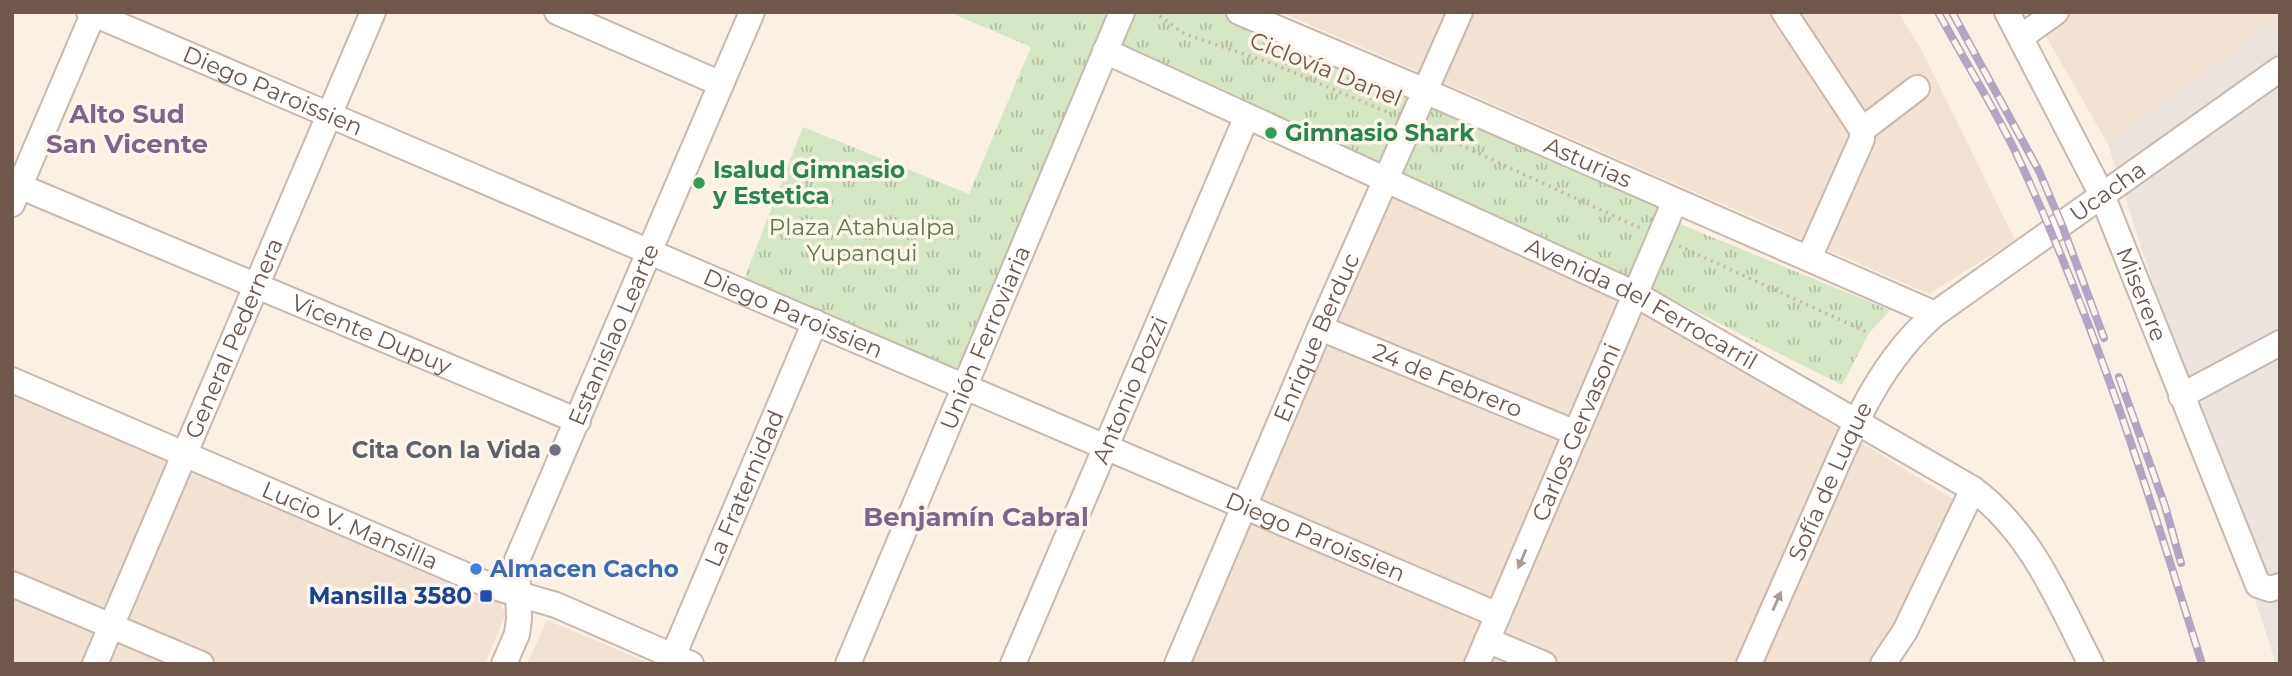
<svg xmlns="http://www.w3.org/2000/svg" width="2292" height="676" font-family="Montserrat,sans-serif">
<defs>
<pattern id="park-tufts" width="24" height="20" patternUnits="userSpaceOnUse" patternTransform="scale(1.75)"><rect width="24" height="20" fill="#d4e6c4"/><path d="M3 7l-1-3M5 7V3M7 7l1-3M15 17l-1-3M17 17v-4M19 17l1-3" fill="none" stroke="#b0bda1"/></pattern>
</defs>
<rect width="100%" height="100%" fill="#faf0e4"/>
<!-- residential -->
<path fill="#f1e2d3" d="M1281 12H1898L1921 49 2015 240 1929 294Z
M2032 12H2280V17L2108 144Z
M1394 192 1666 323 1953 499 1881 664H1189Z
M12 388 500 599 505 615 485 664H12Z
M547 620 651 664H527Z"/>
<!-- industrial -->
<path fill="#eae3de" d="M2280 17V664H2276L2108 144Z"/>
<!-- park -->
<path fill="url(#park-tufts)" d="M949 12H1118L965 372 743 282 803 127 969 194 1031 47Z
M1127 12H1225L1413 94 1381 173 1111 49Z
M1431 102 1666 204 1631 286 1401 181Z
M1680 224 1890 310 1869 333 1842 385 1651 289Z"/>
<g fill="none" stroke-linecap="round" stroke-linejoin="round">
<!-- minor casing -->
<g stroke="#cab8ac" stroke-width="28">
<g id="minor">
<path id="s1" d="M89 12 1498 615"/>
<path d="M557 12 721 84"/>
<path id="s2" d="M1239 12 1425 91 1935 314"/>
<path d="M1784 12 1862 130"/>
<path id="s3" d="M2007 12 2102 195 2258 585 2270 589 2280 586"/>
<path d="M2021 37 2056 12"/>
<path id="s4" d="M1105 51 1635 294 1973 489C2032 533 2058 600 2091 664"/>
<path id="s5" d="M12 183 578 421"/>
<path d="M12 204 94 12"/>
<path d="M1809 258 1862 139V130L1917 88"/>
<path id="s6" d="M1320 328 1576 433"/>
<path id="s7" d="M12 380 491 586 556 605 691 664"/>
<path d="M2181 396 2280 343"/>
<path d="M12 584 201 664"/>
<path d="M1487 640 1544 664"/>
<path id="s8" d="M673 656 815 322"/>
<path id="s9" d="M95 664 373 12"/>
<path id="s10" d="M504 664 517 634 519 619 517 560 752 12"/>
<path id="s11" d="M848 664 1122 12"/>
<path id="s12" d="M1013 664 1247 116"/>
<path id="s13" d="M1177 664 1320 328 1460 12"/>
<path id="s14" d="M1477 664 1675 201"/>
<path id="s15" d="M1749 664C1773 610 1796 557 1820 503 1851 433 1876 365 1935 314L2280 69"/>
<path d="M1883 664 1905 631 1973 489"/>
</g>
</g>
<!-- path -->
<path stroke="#d2b1a2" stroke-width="3.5" stroke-dasharray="2 5" stroke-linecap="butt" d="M1154 12 1185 34 1276 65 1392 114
M1428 130 1640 228
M1679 246 1869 333"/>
<!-- minor -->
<use href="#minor" stroke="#fff" stroke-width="24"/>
<!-- rail casing -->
<g stroke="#b2a4c2" stroke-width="8">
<path id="rail" d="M1938 12C1963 58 1992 104 2015 151 2093 316 2148 490 2202 664
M1952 12 2039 171 2062 225 2104 338
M2119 377 2165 506 2181 563"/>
</g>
<!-- rail -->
<use href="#rail" stroke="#fdf5ea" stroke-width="5" stroke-dasharray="16" stroke-linecap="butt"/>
</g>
<!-- one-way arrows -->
<defs><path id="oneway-solid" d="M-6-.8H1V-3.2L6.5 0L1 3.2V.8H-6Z" transform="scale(1.75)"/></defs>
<g fill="#a99a94">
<use href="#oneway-solid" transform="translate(1522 559) rotate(113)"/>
<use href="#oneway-solid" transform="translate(1777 601) rotate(-66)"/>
</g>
<!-- markers -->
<g fill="#2e9e5b" stroke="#fdf5ea" stroke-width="2.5">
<circle cx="1271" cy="133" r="7"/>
<circle cx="699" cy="183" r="7"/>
</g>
<circle fill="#6b7280" stroke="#fdf5ea" stroke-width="2.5" cx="555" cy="450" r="7"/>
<circle fill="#3f7fe0" stroke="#fdf5ea" stroke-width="2.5" cx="476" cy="569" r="7"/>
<rect fill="#1a4fb4" stroke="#fdf5ea" stroke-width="2.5" x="479" y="589" width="14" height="14" rx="3.5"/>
<g text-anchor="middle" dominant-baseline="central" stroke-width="7" stroke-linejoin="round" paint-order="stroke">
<!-- street labels -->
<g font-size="23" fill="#70574c" stroke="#fdf5ea">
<text transform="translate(1326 69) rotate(22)">Ciclovía Danel</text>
<text stroke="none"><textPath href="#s1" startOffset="200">Diego Paroissien</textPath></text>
<text stroke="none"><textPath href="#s2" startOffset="380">Asturias</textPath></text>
<text stroke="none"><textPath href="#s15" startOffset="611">Ucacha</textPath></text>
<text stroke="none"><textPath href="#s3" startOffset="313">Miserere</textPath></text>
<text stroke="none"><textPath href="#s4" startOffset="593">Avenida del Ferrocarril</textPath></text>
<text stroke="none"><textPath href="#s1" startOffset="766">Diego Paroissien</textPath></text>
<text stroke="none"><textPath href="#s5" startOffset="390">Vicente Dupuy</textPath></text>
<text stroke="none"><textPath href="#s10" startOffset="352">Estanislao Learte</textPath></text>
<text stroke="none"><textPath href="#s13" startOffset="355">Enrique Berduc</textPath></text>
<text stroke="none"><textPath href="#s9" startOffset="354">General Pedernera</textPath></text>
<text stroke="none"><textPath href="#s11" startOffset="354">Unión Ferroviaria</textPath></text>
<text stroke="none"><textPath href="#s6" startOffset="138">24 de Febrero</textPath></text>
<text stroke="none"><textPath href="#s12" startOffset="298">Antonio Pozzi</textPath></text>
<text stroke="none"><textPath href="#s14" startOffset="252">Carlos Gervasoni</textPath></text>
<text stroke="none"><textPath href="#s15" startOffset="200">Sofía de Luque</textPath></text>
<text stroke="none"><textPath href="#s8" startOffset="182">La Fraternidad</textPath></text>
<text stroke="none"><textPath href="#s7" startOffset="368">Lucio V. Mansilla</textPath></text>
<text stroke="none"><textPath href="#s1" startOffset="1334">Diego Paroissien</textPath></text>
</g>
<!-- leisure labels -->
<g font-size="23" font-weight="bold" fill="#27864d" stroke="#fdf5ea" text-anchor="start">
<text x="1285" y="133">Gimnasio Shark</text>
<text x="713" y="170">Isalud Gimnasio<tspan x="713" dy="26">y Estetica</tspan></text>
</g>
<!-- park labels -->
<g font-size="23" fill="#5a7a48" stroke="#fdf5ea">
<text x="862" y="227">Plaza Atahualpa<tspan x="862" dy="26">Yupanqui</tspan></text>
</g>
<!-- worship labels -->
<g font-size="23" font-weight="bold" fill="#5b616d" stroke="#fdf5ea" text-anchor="end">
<text x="541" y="450">Cita Con la Vida</text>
</g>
<!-- shop labels -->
<g font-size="23" font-weight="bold" fill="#366cbe" stroke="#fdf5ea" text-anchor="start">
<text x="490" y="569">Almacen Cacho</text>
</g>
<!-- transit labels -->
<g font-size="23" font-weight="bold" fill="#164399" stroke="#fdf5ea" text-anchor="end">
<text x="472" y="596">Mansilla 3580</text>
</g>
<!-- quarter labels -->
<g font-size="26" font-weight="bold" fill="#7c648c" stroke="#fdf5ea">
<text x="127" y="114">Alto Sud<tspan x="127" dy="30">San Vicente</tspan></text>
<text x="976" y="517">Benjamín Cabral</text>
</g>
</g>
<!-- border -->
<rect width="2292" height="676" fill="none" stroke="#70574c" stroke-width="28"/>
</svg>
